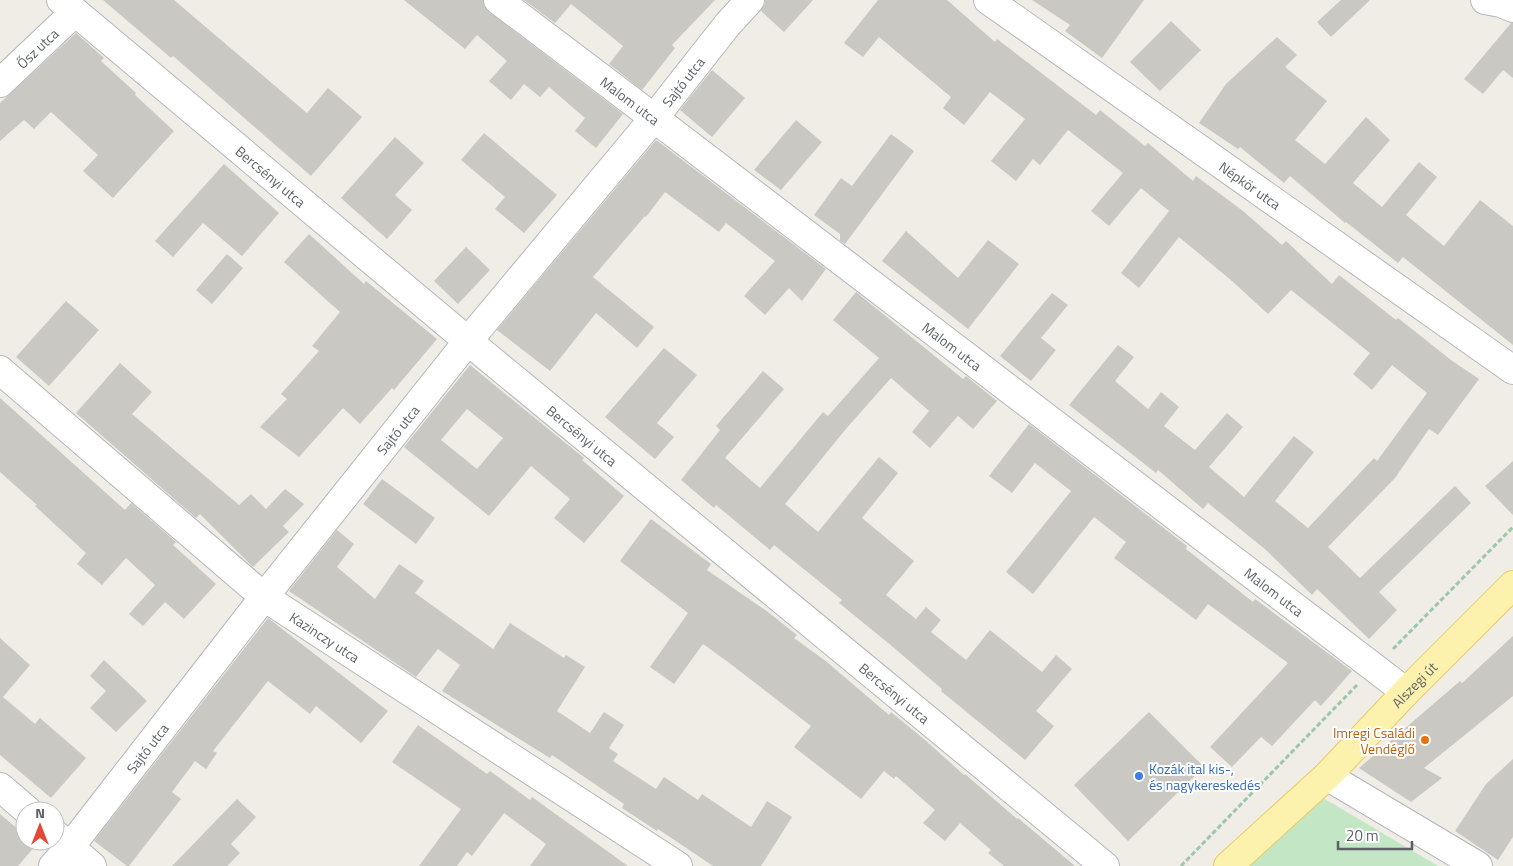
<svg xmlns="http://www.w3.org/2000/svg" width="1513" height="866" font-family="'Titillium Web',sans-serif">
<rect width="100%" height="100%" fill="#efede6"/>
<!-- green -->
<path fill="#c3e6c4" d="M1318 795 1438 866H1244Z"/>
<!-- building -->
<path fill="#cac8c3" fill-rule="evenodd" d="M103 0H174L307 113 328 88 362 117 311 176 173 56 171 58Z
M404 0H483L484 6 489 12 623 114 596 148 575 131 585 118 549 87 540 97 524 84 511 100 489 81 507 61 477 35 465 49Z
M524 0H715L672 45 675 48 642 90 609 64 623 46 571 4 555 23Z
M765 0H813L784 32 761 11 765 4Z
M878 0H947L995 42 997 39 1096 115 1100 110 1145 146 1148 143 1193 181 1196 176 1243 211 1282 245 1286 241 1332 284 1339 275 1396 320 1398 318 1451 360 1479 379 1438 435 1429 429 1395 478 1328 547 1360 578 1455 486 1471 503 1379 592 1397 610 1369 639 1317 589 1312 595 1266 550 1208 503 1203 509 1158 470 1156 473 1069 405 1118 345 1134 357 1115 381 1148 409 1161 392 1179 407 1164 426 1195 450 1227 413 1243 427 1209 467 1244 497 1294 436 1314 452 1275 501 1308 528 1374 458 1377 461 1427 393 1392 365 1372 390 1353 374 1370 353 1291 290 1268 314 1232 281 1179 237 1139 288 1121 273 1169 211 1141 188 1109 226 1091 211 1123 173 1068 130 1040 165 1033 159 1016 181 991 161 1025 119 990 92 964 125 943 108 951 97 879 37 863 57 844 43Z
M1032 0H1144L1102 58 1065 31 1070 25Z
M1341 0H1370L1331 37 1317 22Z
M1171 21 1201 50 1160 91 1130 62Z
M1511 23H1513V78L1503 70 1483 94 1464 79Z
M76 33 104 58 101 61 136 93 135 95 174 131 113 198 83 171 98 155 51 112 34 129 24 120 0 141V103Z
M1277 37 1297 55 1285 67 1327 101 1295 140 1325 164 1366 117 1390 140 1353 183 1382 207 1419 162 1437 177 1406 215 1444 246 1480 200 1513 226V345L1403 257 1398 263 1346 222 1345 223 1290 176 1284 183 1240 147 1238 149 1199 123 1226 84Z
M712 70 745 98 712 137 680 110Z
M796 120 822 142 781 190 754 170Z
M484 133 557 195 524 233 495 209 505 197 461 160Z
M891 134 914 151 845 244 840 241V234L814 215 841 178 852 186Z
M395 137 424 163 395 195 412 210 387 239 341 198Z
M656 140 826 269 802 301 789 288 765 315 744 296 775 261 726 223 719 232 665 192 646 217 645 216 593 277 654 327 637 348 596 313 550 371 497 330Z
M224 164 279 213 242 256 203 223 173 257 155 241Z
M906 231 958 278 988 240 1019 264 968 329 882 261Z
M309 234 364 284 366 281 437 339 394 390 392 388 360 424 343 408 299 457 260 427 287 399 281 394 319 351 312 346 340 312 284 262Z
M466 247 490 270 458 304 434 281Z
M227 254 243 268 212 304 196 290Z
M856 292 963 379 966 376 997 401 973 429 958 416 930 448 912 432 929 411 891 378 845 430 785 504 818 532 879 457 898 473 862 518 914 561 886 595 916 619 926 607 941 620 931 632 966 660 990 630 1042 672 1056 655 1072 669 1036 711 1054 726 1025 760 941 691 942 689 893 647 839 603 842 600 774 545 770 550 716 505 714 508 681 480 720 430 716 426 763 371 784 389 725 458 760 488 823 412 828 416 879 358 833 320Z
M1052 293 1068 305 1041 338 1056 350 1031 381 1000 356Z
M66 301 99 330 49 386 16 357Z
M664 348 697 375 657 423 674 437 655 459 605 417Z
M120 363 152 392 132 414 239 505 251 494 266 509 285 489 304 504 283 526 289 532 253 567 200 514 196 518 76 413Z
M470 365 584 458 582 460 624 496 584 543 554 518 570 499 531 466 489 516 404 447ZM467 409 503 438 477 469 441 440Z
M0 398 125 510 131 503 176 542 173 545 216 584 184 619 165 602 143 626 129 614 155 585 126 558 102 585 77 564 86 553 35 506 37 505 0 472Z
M1029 424 1187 546 1186 549 1253 602 1255 599 1352 671 1321 706 1315 700 1272 746 1261 737 1232 767 1210 747 1288 663 1208 604 1196 620 1114 558 1126 542 1094 517 1033 594 1006 572 1071 491 1035 463 1012 493 989 476Z
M1513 461V515L1485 486Z
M382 479 435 518 416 544 363 504Z
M651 519 711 564 707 570 768 612 797 635 794 638 827 662 889 715 891 712 925 740 964 775 965 774 1017 819 1018 818 1075 866H1004L988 853 991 850 960 823 945 841 923 823 935 810 896 776 894 779 884 771 861 799 794 747 811 726 728 662 703 644 674 684 650 667 688 613 620 561Z
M337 530 354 544 337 567 375 599 399 564 424 581 415 593 493 649 510 623 564 658 566 655 585 667 557 711 590 733 604 712 624 725 609 748 618 754 613 761 656 789 664 777 698 800 702 794 751 827 767 801 792 817 761 866H713L658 829 657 831 622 808 624 804 552 755 550 758 442 691 460 665 438 649 416 677 289 591Z
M268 618 388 711 361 743 316 706 310 714 268 681 213 751 217 753 206 769 195 761 172 792 181 799 129 866H127L94 841Z
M1513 636V696L1424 768 1442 778 1411 802 1359 768 1460 681 1462 683Z
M0 638 30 665 3 697 35 724 40 718 86 758 51 798 0 755Z
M104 660 147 701 116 732 90 708 106 691 90 676Z
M1149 712 1204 767 1128 841 1074 785Z
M418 725 487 774 490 771 530 800 532 797 628 866H530L546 844 504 813 472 856 467 852 457 866H419L461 809 392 762Z
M1513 759V837L1498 860 1455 831 1486 784Z
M237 799 256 817 231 844 240 853 227 866H172Z
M0 814 25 835V841H32L36 845 18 866H0Z"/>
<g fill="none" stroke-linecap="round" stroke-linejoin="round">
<!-- minor casing -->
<g stroke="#b3b6ba" stroke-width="30">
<g id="minor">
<path id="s1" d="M61 0 468 341 1105 866"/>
<path id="s2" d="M498 0 654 118 1406 692"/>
<path id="s3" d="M988 0 1513 370"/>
<path d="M1485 0 1501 3 1513 8"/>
<path id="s4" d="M0 83 75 12"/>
<path id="s5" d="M0 370 264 597 678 866"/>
<path d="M1327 776 1478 866"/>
<path d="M0 787 28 811"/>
<path d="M55 834 92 866"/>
<path id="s6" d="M53 866 70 847 264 597 468 341 654 118 728 24 750 0"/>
</g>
</g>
<!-- major casing -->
<g stroke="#edca61" stroke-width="30">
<g id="major">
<path id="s7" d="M1228 866 1327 776 1406 692 1513 585"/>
</g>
</g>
<!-- path -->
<path stroke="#9dc6aa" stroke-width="3" stroke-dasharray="5 2.5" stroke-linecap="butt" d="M1393 649 1513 527
M1181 866 1357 685"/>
<!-- minor -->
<use href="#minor" stroke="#fff" stroke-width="28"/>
<!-- major -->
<use href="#major" stroke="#fcf2ae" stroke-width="28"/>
</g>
<!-- markers -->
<circle fill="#e8710a" stroke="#fff" stroke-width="2" cx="1425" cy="740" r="5"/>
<circle fill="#3f7fe0" stroke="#fff" stroke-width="2" cx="1139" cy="776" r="5"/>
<g text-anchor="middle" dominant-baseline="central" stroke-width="4" stroke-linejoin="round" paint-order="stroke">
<!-- street labels -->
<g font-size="14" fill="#5d6166" stroke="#fff">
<text stroke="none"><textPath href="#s4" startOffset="51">Ősz utca</textPath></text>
<text stroke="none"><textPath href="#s6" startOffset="1006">Sajtó utca</textPath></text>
<text stroke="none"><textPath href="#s2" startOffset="166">Malom utca</textPath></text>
<text stroke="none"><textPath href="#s1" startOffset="274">Bercsényi utca</textPath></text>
<text stroke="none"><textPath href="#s3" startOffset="321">Népkör utca</textPath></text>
<text stroke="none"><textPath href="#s2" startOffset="571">Malom utca</textPath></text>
<text stroke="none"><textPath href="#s6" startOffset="556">Sajtó utca</textPath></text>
<text stroke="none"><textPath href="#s1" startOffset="679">Bercsényi utca</textPath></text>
<text stroke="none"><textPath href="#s2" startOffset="976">Malom utca</textPath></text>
<text stroke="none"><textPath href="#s5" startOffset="421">Kazinczy utca</textPath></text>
<text stroke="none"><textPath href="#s7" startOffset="260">Alszegi út</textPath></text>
<text stroke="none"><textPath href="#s1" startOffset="1084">Bercsényi utca</textPath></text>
<text stroke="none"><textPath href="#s6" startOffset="151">Sajtó utca</textPath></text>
</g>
<!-- food labels -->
<g font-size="14" fill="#c56008" stroke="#fff" text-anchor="end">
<text x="1415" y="732">Imregi Családi<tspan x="1415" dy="16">Vendéglő</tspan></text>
</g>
<!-- shop labels -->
<g font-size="14" fill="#366cbe" stroke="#fff" text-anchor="start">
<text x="1149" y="768">Kozák ital kis-,<tspan x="1149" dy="16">és nagykereskedés</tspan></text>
</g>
</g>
<!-- north arrow -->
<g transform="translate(40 826)"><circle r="24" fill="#ffffff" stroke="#bec0c2"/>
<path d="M0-4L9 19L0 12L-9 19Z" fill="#e44937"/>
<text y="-8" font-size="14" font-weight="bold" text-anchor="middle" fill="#5d6166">N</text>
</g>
<!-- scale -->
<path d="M1338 841v8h74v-8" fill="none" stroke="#5d6166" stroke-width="2.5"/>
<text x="1346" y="841" font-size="15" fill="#5d6166" stroke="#ffffff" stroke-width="4" paint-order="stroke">20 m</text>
</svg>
